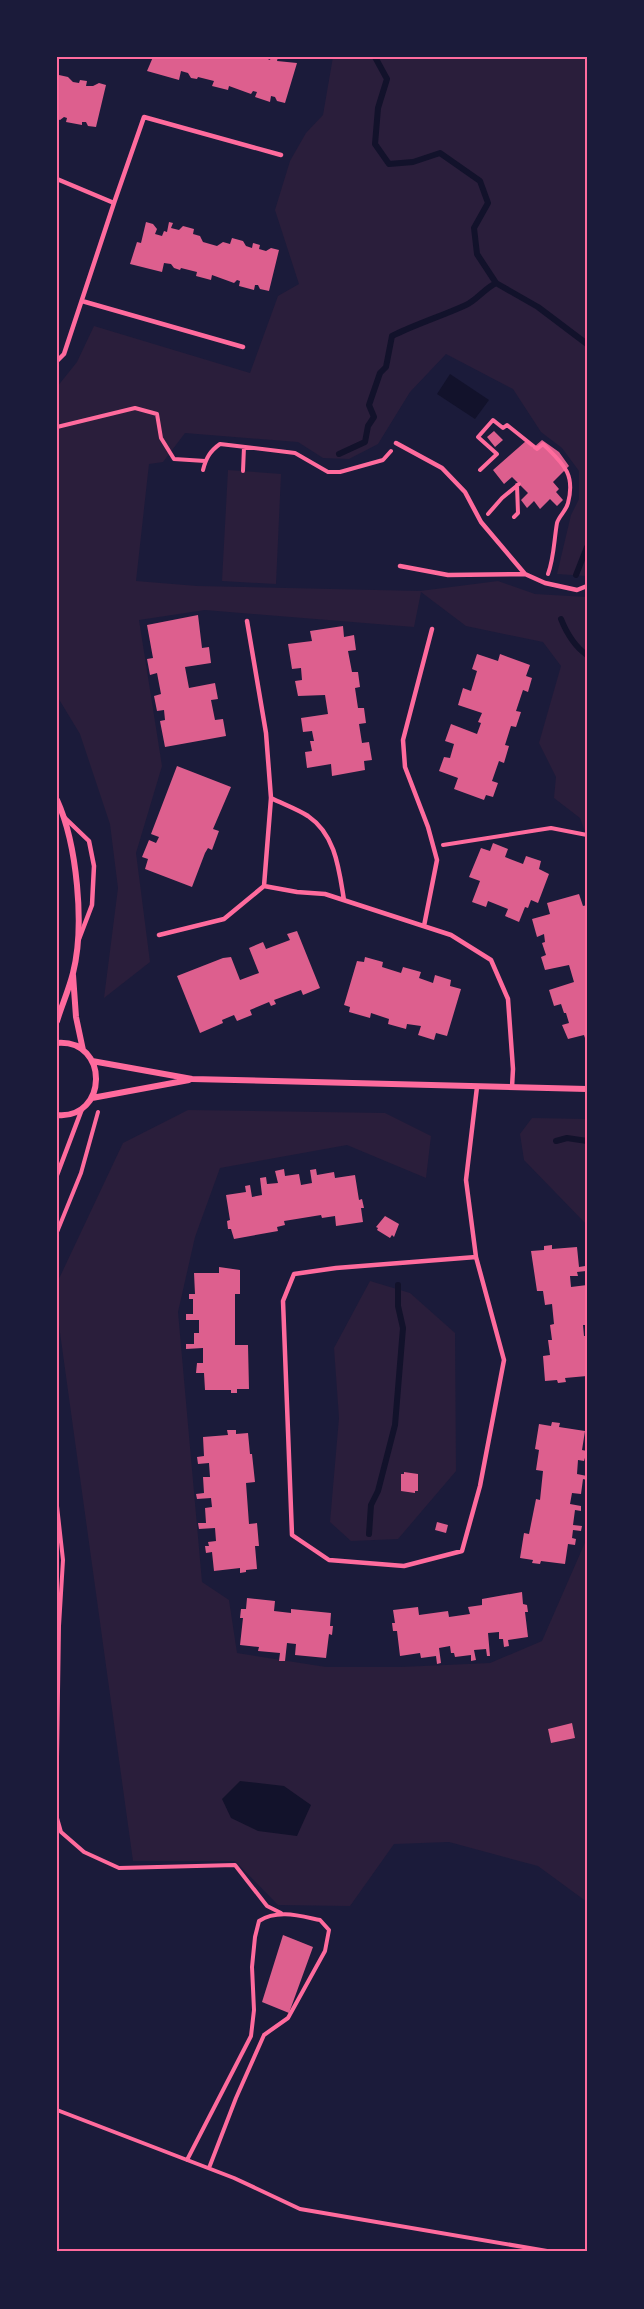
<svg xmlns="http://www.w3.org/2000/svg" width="644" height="2309" font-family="Lato,sans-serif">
<rect width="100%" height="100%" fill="#1b1b3a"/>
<!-- green -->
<path fill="#2a1e3b" d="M333 57H587V576L557 574 571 515 579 499V471L562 448 541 432 513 389 446 354 410 392 378 444 349 459 323 458 298 442 185 433 163 462 149 464 136 581 197 586 420 591 498 581 535 594 587 597V837L580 818 554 798 556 777 539 743 561 666 543 642 466 626 421 592 414 627 205 610 139 620 162 766 136 853 150 962 104 998 118 888 110 824 80 734 57 696V387L77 362 94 326 250 373 278 296 299 284 275 210 290 161 306 133 323 115Z
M228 470 281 474 276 584 222 581Z
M188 1110 385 1113 431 1136 426 1178 347 1145 220 1168 195 1237 178 1312 202 1582 229 1600 237 1653 326 1667H401L490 1663 542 1641 587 1538V1902L538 1866 449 1842 394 1844 350 1906 278 1905 235 1861H133L57 1311V1283L123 1143Z
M532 1118 587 1119V1225L524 1160 520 1134Z
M370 1281 410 1293 455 1333 456 1471 398 1539 351 1541 330 1522 339 1418 334 1348Z"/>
<!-- water -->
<path fill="#12122b" d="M450 374 489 400 475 419 437 394Z
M240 1781 284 1786 311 1805 297 1836 258 1831 231 1818 222 1799Z"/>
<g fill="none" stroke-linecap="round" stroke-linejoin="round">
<!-- stream -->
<path stroke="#12122b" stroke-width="6" d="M375 57 387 79 378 108 375 144 389 164 413 162 440 153 480 181 488 203 474 228 477 254 496 283 538 307 587 344
M339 454 365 442 368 426 374 417 369 405 380 373 386 367 392 336C416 324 442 316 466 305 477 300 484 289 496 283
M576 575 587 547
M561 619C567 634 574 646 587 655
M556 1141 567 1138 587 1141
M369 1534 371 1505 378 1491 395 1425 403 1328 398 1306V1285"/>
</g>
<!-- building -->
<path fill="#dd5f8e" d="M153 57H263L270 60 271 57H278L277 61 297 63 285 103 277 101 275 97 271 96 270 102 255 97 257 92 253 91 251 94 229 86 228 90 212 86 214 81 198 77 197 79 191 78 188 73 181 71 179 80 147 71Z
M59 75 68 77 73 82 79 83 80 80 87 81 86 86H93L99 83 106 85 96 127 88 126 86 122H82V125L66 122 67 118 64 117 60 120 57 119Z
M146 222 153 224 157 229 155 234 162 236 164 231 167 232 169 222 173 223 171 228 179 230 183 226 194 229 193 234 200 236 203 242 217 246 223 242 230 244 232 238 243 241 246 246 252 248 253 243 260 245 259 249 266 251 271 248 279 250 269 291 260 289 258 285H255L254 290 239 286 240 281 237 280 234 283 212 275 211 280 196 276 197 272 181 268 180 270 174 268 171 264 164 263 162 272 130 264 137 242 141 243Z
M494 431 503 440 495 447 487 437Z
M542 440 559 452 569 466 553 482 559 489 556 492 563 500 557 506 550 499 540 509 534 501 527 508 521 500 528 493 512 477 504 484 493 470 526 441 533 448Z
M198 615 202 648 209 647 211 663 185 667 189 688 215 683 218 699 211 700 215 720 223 719 226 736 165 747 160 721 165 720 164 710 157 711 154 696 161 694 157 673 150 675 147 659 153 658 147 625Z
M343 626 344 637 354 635 356 650 348 651 352 672H358L360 687 355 688 358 708H364L366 723 359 724 362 743 369 742 372 760 364 761 365 770 332 776 331 764 307 768 305 752 312 751 310 741H314L312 731 303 732 301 718 328 714 325 695 298 696 295 681 302 680 301 668 292 669 288 644 312 641 310 631Z
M477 654 498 661 500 654 530 665 526 676 532 678 528 692 523 690 516 711 521 712 516 727 511 726 505 745 509 746 504 763 499 761 492 781 498 783 493 797 486 795 484 800 454 789 458 778 439 771 444 757 450 758 454 744 445 741 451 724 477 734 481 723 478 722 482 713 458 705 463 688 471 691 477 671 472 669Z
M177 766 231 787 213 829 219 831 212 850 208 848 205 853 192 887 145 869 148 859 142 857 149 840 156 843 159 837 151 834Z
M493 843 508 849 505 857 523 864 526 856 541 861 539 869 549 874 538 903 531 900 528 908 525 907 519 922 505 916 508 909 488 901 486 907 472 902 480 881 469 877 481 848 490 851Z
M579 894 583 906 587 905V1037L585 1038 584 1035 568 1039 562 1025 569 1023 566 1013H564L561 1004 554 1006 549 990 574 982 569 965 545 970 541 957 546 955 542 943 545 942 544 934 537 937 532 919 550 914 547 903Z
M297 931 320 988 303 995 301 990 274 1000 276 1004 271 1006 269 1002 250 1010 252 1015 237 1021 234 1015 222 1020 223 1023 200 1033 177 976 223 958 231 957 240 980 259 973 249 948 263 942 266 949 290 940 287 934Z
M365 957 383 962 382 967 401 973 403 967 421 972 419 978 433 983 435 975 451 980 450 986 461 989 447 1036 436 1033 434 1040 418 1035 421 1026 407 1024 406 1029 388 1024 389 1019 371 1013 370 1018 349 1012 350 1007 344 1005 357 961 364 962Z
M284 1169 285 1176 299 1174 301 1185 312 1183 310 1170 316 1169 317 1175 334 1172 335 1178 355 1175 359 1200 362 1199 364 1208H361L363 1222 336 1226 335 1216 322 1218 321 1215 284 1221 285 1225 277 1227 278 1231 234 1239 231 1229H228L227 1221 230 1220 226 1195 246 1192 245 1186 250 1185 252 1197 262 1195 260 1178 266 1177 267 1184 278 1183 275 1171Z
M385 1216 399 1224 394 1237 392 1235 390 1238 377 1230 378 1228 376 1227Z
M552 1245V1249L577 1247 579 1267 585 1266 586 1271 577 1272 578 1276H570L571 1287 587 1285V1325H583L584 1336H587V1376L565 1378 566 1382 558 1383 557 1380 545 1381 543 1356 550 1355 548 1340H552L550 1325 554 1324 552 1304 545 1305 543 1291H537L531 1251 544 1250V1246Z
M219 1267 240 1270V1294H235V1345H248L249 1389H237V1393H231V1390H205L204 1373H196L197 1363H203V1348L186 1349V1344H194V1333H199V1320H186V1314H193V1299H189V1294H195L194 1273H219Z
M552 1422 560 1423 559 1427 585 1431 582 1450 587 1451 584 1461 578 1460 577 1474 587 1476V1480L583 1479 581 1494 572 1493 570 1504 581 1506V1511L575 1510 573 1525 582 1526 581 1531 573 1530 572 1538 576 1539 575 1545 568 1544 565 1564 541 1561 540 1564 532 1563 533 1560 520 1558 524 1533 529 1534 536 1499 540 1500 543 1471 536 1470 539 1450 535 1449 539 1424 551 1426Z
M227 1430H236V1434L248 1433 250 1454H252L255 1482 246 1483 249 1524 257 1523 259 1546H255L257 1569 246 1570V1572L240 1573V1568L214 1571 212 1552 206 1553 205 1546H209L208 1542 216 1541 215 1528 199 1529 198 1523H206L205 1508 212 1507 211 1498 197 1499 196 1494 204 1493 203 1477H210L209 1463 198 1464 197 1457 204 1456 203 1437 228 1435Z
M404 1472 418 1474V1491H415V1493L401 1491V1474H404Z
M437 1522 448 1525 446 1533 435 1530Z
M522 1592 523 1604 527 1605 528 1612H525L528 1637 508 1640 509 1646 504 1647 503 1639H499V1632L488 1633 490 1656H487L486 1649 474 1650 476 1660 471 1661V1655L455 1657 454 1653H451L450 1646 439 1648 441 1663 437 1664 436 1656 421 1658 420 1653 400 1656 397 1631H393L392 1623H395L393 1610 418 1607 419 1615 448 1611 449 1617 470 1614 468 1607 482 1605V1599Z
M247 1598 275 1601 274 1611 291 1613V1609L331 1613 330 1626H333L332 1635 329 1634 326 1658 295 1655 296 1644 287 1643 285 1661H279L280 1653 258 1651 259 1647 240 1645 243 1618H240L241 1609H246Z
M572 1723 575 1738 551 1743 548 1729Z
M283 1935 313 1947 289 2013 262 2002Z"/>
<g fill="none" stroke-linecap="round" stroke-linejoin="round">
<!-- path -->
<path stroke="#ff6b9d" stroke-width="4" d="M57 427 135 408 157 414 161 438 174 459 205 461
M203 470C206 458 210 451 220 444L295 453 328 472H340L383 460 391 451
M480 470 497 454 478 437 493 420 503 428 507 425 537 449 543 444C562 463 576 473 568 503 566 511 559 516 557 523 554 540 554 558 548 574
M243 471 244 447
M488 514 502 498 519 484
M514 517 518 513 517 485
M443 845 551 828 587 835
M57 1232 81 1173 98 1112
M57 1506 63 1560 59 1626 57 1757
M57 1818 61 1832 84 1852 119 1868 235 1865 267 1906 281 1913
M57 2110 234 2178 300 2209 553 2252
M187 2160 251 2036 254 2010 252 1967 255 1937 259 1921C278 1909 300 1916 320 1920L329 1930 325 1951 288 2018 264 2035 236 2098 209 2168"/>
<!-- service -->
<path stroke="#ff6b9d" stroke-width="4.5" d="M57 179 114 203 64 354 57 361
M114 203 144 117 281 155
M82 301 243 347
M396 443 442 468 465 492 481 522 525 574 545 583 577 590 587 586
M400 566 448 575 525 574
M247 621 266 733 271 798 264 886
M271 798C283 804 297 809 308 816 336 835 339 870 344 900
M65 818 89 841 94 866 92 905 79 939
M424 926 437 860 428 827 405 767 403 740 432 629
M159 935 224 919 264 886 297 892 325 894 451 935 491 960 508 999 513 1069 512 1087
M57 1175 82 1109
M476 1257 336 1268 294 1274 283 1301 292 1535 329 1560 404 1566 462 1551 480 1486 504 1360 476 1257 466 1180 477 1087"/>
<!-- minor -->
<path stroke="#ff6b9d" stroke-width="6" d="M57 800C77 844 85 926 73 973 69 989 62 1005 57 1021
M73 975 76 1017 83 1050
M57 1043C110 1039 108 1120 57 1115
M92 1061 192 1079 587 1089
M92 1098 189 1080"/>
</g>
<!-- border -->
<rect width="644" height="2309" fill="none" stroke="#1b1b3a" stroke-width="117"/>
<rect x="58" y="58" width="528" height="2192" fill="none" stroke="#ff6b9d" stroke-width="2"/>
</svg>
